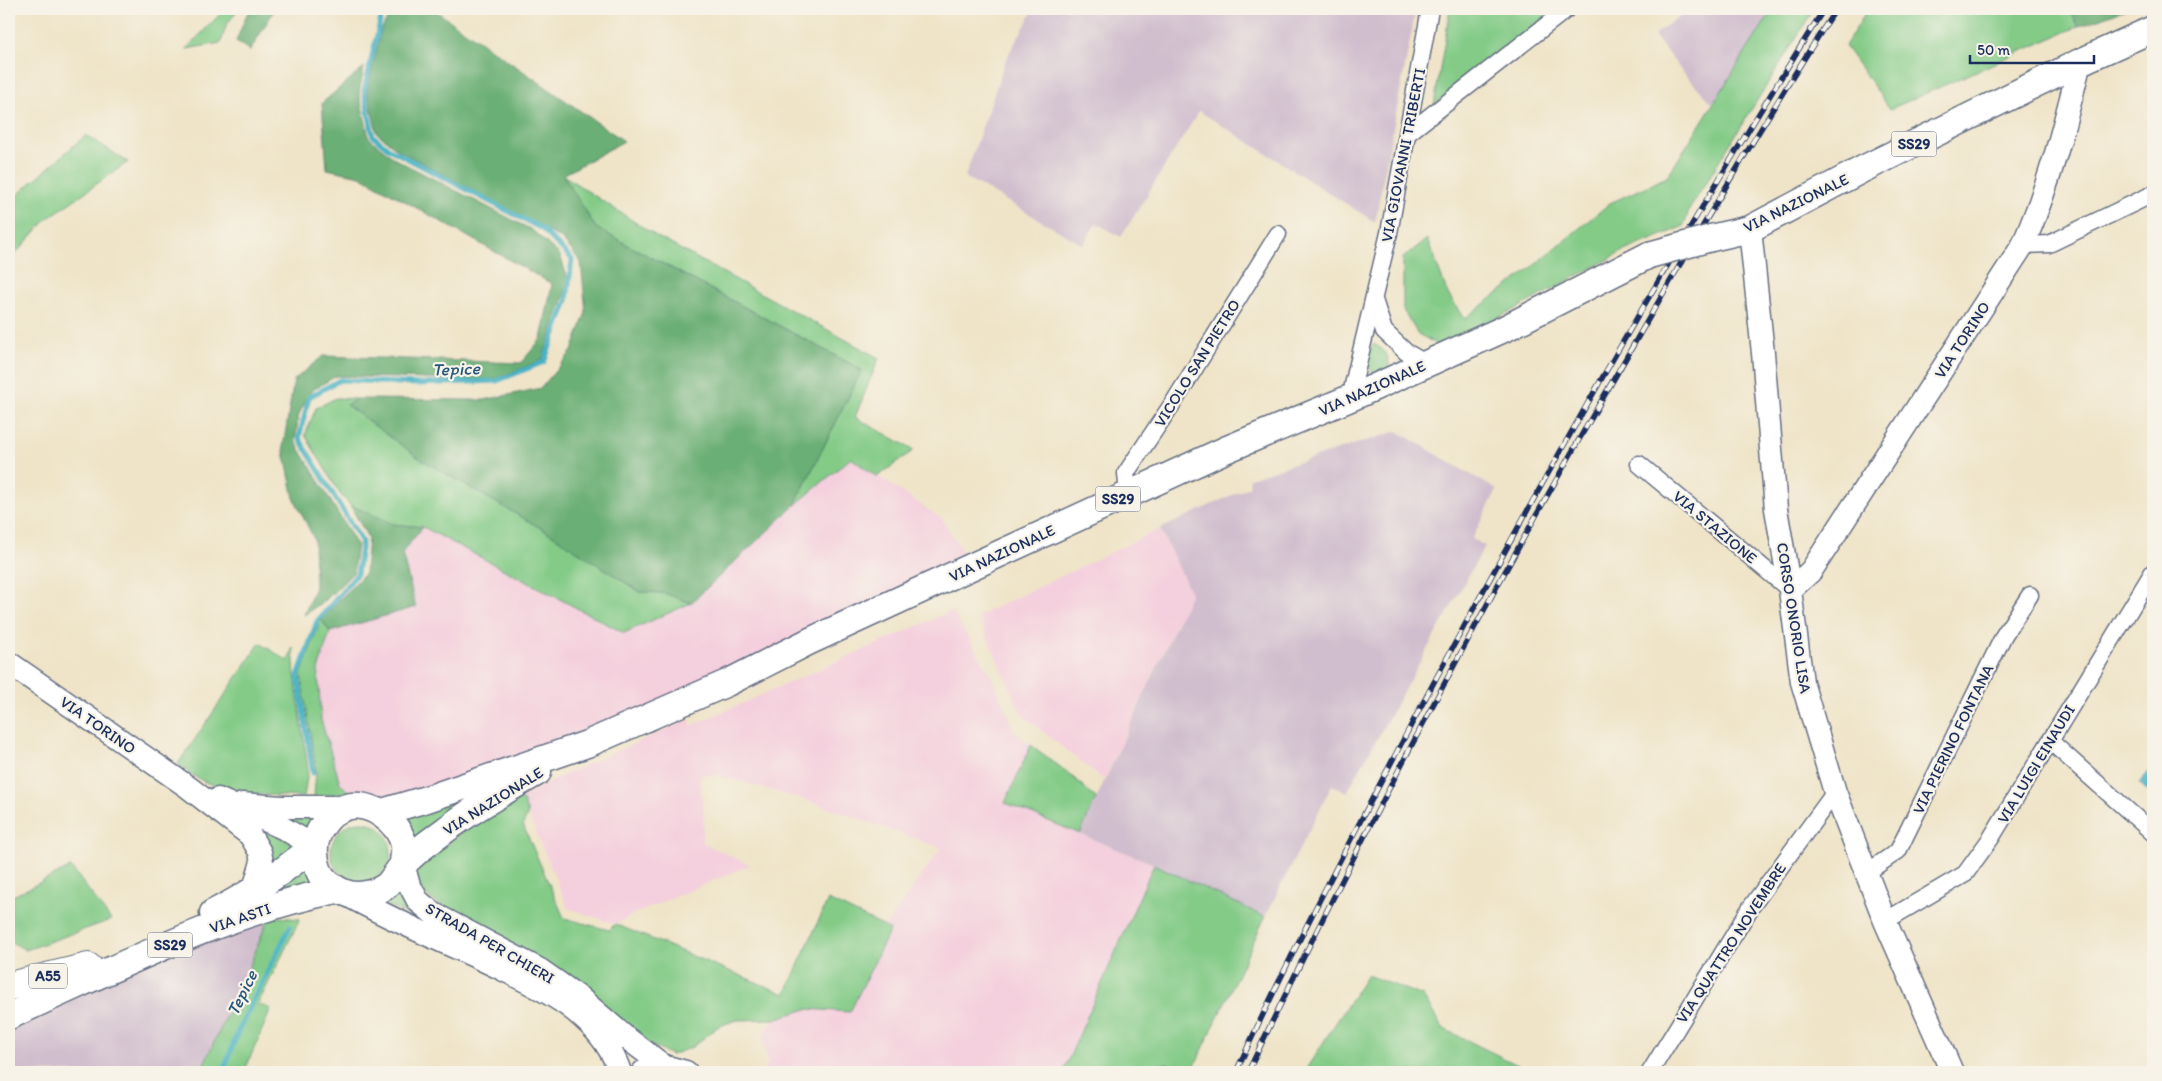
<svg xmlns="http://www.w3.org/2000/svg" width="2162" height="1081" font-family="Itim,sans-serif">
<rect width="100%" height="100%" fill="#f7f3e8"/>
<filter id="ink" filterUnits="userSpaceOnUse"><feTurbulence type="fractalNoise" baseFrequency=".02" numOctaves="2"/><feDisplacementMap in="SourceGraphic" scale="10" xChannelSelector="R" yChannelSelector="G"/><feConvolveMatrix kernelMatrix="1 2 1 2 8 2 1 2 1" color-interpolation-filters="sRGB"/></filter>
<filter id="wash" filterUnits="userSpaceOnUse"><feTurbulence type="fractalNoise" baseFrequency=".0096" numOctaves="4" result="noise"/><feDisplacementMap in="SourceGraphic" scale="20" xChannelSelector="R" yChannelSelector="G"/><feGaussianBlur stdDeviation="1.12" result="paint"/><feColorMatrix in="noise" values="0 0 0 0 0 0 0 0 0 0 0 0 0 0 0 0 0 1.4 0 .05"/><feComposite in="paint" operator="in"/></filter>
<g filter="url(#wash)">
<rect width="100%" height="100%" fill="#efe4c8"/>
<!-- built -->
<path fill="#f4cfdd" d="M851 458 942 519 969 561 621 722 411 797 349 792 340 783 321 720 318 670 330 632 415 607 402 553 423 527 624 633 691 603 794 506Z
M1160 529 1191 593 1104 780 1022 715 978 616Z
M952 611 989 672 1009 716 1013 730 1031 745 1005 803 1154 864 1063 1072H764L768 1062 762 1037 774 1019 807 1009 850 1012 890 930 885 927 941 848 806 800 716 775H699L704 814 702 843 750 865 636 913 615 924 568 908 521 797 574 770 690 719 691 726Z"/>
<!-- industrial -->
<path fill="#d0bdcd" d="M1034 9H1416L1375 222 1199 111 1121 237 1096 223 1083 245 965 177 1006 59Z
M1689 9H1773L1713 104 1680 69 1654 35Z
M1397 431 1497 490 1472 539 1485 546 1347 792 1332 785 1265 917 1154 864 1080 834 1191 593 1160 529 1249 487 1250 478Z
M269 916 249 968 200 1072H9V1027L175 951Z"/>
<!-- green -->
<path fill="#83cb87" stroke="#4f7d72" d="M225 9H238L226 26 221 43 186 49Z
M1450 9H1561L1434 105Z
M1773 9H1814L1689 210 1684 226 1624 251 1463 337 1438 345 1418 334 1403 310V258L1427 239 1448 294 1464 319 1525 273 1610 203 1667 177Z
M1868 9H2068L2079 26 1890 109 1845 46Z
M86 135 128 162 47 219 9 261V202Z
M563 175 656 236 879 358 855 417 914 450 877 477 851 458 794 506 862 370 596 228Z
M1374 344C1385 350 1390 357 1389 369L1377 375 1371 370 1366 359 1371 347Z
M336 398 357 399 347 405 422 460 551 534 640 592 664 593 691 603 624 633 423 527 393 524 350 505 340 494 305 435 316 408Z
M321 619 330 632 318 670 321 720 340 783 349 792 314 797 316 771 301 675Z
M260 643 288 661 293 647 295 676 308 770 304 797C262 795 210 795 178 764Z
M1031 745 1067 772 1096 798 1080 834 1005 803Z
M480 789 415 842 405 819Z
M523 800 528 813 523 825 564 918 609 930 615 924 785 994 828 900 885 927 890 930 850 1012 807 1009 774 1019 737 1020 719 1026 692 1047 672 1055 656 1048 422 893 417 875 423 861 502 804Z
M277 812 317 814 308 834Z
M331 852a30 30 0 1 1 60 0a30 30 0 1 1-60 0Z
M257 828 299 845 268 870Z
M307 863 319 884 270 898 275 886Z
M1154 864 1265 917 1192 1072H1184L1164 1063 1159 1072H1063Z
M71 867 111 920 26 950 9 941V898Z
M400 888 421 916 420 919 378 902Z
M269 916 300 919 258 1004 271 1009 244 1072H200L249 968Z
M1367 975 1423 996 1442 1028 1532 1072H1304Z"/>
<!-- forest -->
<path fill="#6aaf74" stroke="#426f69" d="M252 9H275L250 51 236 41 247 14Z
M393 9H433L624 141 563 175 596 228 862 370 794 506 691 603 664 593 640 592 551 534 422 460 346 405 357 399 484 400 541 388 572 351 586 312 581 262 562 239 398 150 377 133 367 91 381 30Z
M2068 9H2126L2079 26Z
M364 67 359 93 369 138 395 159 532 230 560 255 569 283 542 360 496 379 459 380 336 376 311 391 299 414 295 441 357 545 353 573 328 598 304 615 315 587 314 539 294 498 283 447 294 380 323 356 521 363 541 339 552 284 360 176 327 169 322 103Z
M350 505 393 524 423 527 402 553 416 607 330 632 321 619 365 573 368 538Z"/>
<!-- water -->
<path fill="#48b3c5" stroke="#327192" d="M2153 767V788L2149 792 2139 783Z"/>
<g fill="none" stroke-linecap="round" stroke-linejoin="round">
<!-- stream -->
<path stroke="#48b3c5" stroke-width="5" d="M313 773 298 676 317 621 357 574 362 542 299 438 309 397 340 380 417 384 497 381 544 362 567 301 572 259 542 229 389 149 373 136 364 91 383 9
M223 1072 239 1029 290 927"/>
</g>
</g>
<g filter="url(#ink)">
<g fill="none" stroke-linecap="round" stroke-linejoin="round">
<!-- street casing -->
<g stroke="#656e83" stroke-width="19">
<path id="street" d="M1407 134 1567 9
M2023 245 2049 244 2153 194
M1374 300 1384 331 1406 352 1427 364
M1355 396 1353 385 1389 233 1430 9
M1639 464 1790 590
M1128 495 1126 473 1175 400 1278 234
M2050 741 2153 833
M1866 873 1898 851 2004 635 2030 595
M1885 921 1965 874 1991 838 2153 572
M1650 1072 1751 907 1835 792"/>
</g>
<!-- secondary casing -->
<g stroke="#656e83" stroke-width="25">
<path id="secondary" d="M1750 229 1763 353 1776 509 1790 590 1802 682 1835 792 1885 921 1952 1072
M1790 590 1811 571 2023 245C2050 183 2064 127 2080 62
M9 663 188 787 250 835 260 852 262 862 253 892
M218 799 283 828 314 846
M242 804 282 807H346
M403 864 408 882 418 901 434 914 540 970 580 998 624 1036 664 1066
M347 895C399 924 453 945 506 971 533 985 562 998 584 1019 600 1033 613 1052 620 1072
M643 1072 664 1066 686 1072"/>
</g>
<!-- primary casing -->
<g stroke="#656e83" stroke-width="29">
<path id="primary" d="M1711 238 1750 229 1863 169 2080 62 2153 29
M379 813 430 798 587 744 727 683 810 641 1225 450 1355 396 1506 328 1649 255
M403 864C403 858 405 851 404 845 399 822 370 800 346 807 327 813 313 835 315 854 316 864 319 875 326 881 340 893 353 898 371 893 394 886 390 878 404 864 416 850 434 839 448 828 476 807 508 789 538 772
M213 913C250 894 282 873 314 846
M9 1016C115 969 222 913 337 890"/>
</g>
<!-- highway casing -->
<g stroke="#656e83" stroke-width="30">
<path id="highway" d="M9 986 88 967"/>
</g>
<!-- street -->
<use href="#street" stroke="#fff" stroke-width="16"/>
<!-- secondary -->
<use href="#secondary" stroke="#fff" stroke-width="22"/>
<!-- primary -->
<use href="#primary" stroke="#fff" stroke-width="26"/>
<!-- highway -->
<use href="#highway" stroke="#fff" stroke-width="28"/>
<!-- rail casing -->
<g stroke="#1b2f5e" stroke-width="5.5">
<path id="rail" d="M1236 1072C1299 935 1370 802 1441 669 1561 445 1688 224 1824 9
M1248 1072C1366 824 1496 581 1634 344 1699 231 1765 118 1836 9"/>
</g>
<!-- rail -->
<use href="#rail" stroke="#f7f3e8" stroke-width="4" stroke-dasharray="11" stroke-linecap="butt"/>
<!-- primary-bridge casing -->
<g stroke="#656e83" stroke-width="29" stroke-linecap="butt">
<path id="primary-bridge" d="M1649 255 1711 238"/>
</g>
<!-- primary-bridge -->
<use href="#primary-bridge" stroke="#fff" stroke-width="26"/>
</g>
</g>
<g text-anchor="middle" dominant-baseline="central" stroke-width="4.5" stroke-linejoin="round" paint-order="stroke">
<!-- shield labels -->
<g fill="#f7f3e8" stroke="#5d6a87" stroke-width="1">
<rect x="1891.5" y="131.5" width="45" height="25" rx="4"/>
<rect x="1095.5" y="486.5" width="45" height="25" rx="4"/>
<rect x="147.5" y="932.5" width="45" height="25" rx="4"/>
<rect x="29" y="963.5" width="38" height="25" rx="4"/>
</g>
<g font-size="15" font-weight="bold" fill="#1b2f5e">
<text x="1914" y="144">SS29</text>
<text x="1118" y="499">SS29</text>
<text x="170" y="945">SS29</text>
<text x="48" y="976">A55</text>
</g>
<!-- street labels -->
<g font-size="16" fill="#1b2f5e" stroke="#f7f3e8">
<text transform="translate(1403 155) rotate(-79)">VIA GIOVANNI TRIBERTI</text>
<text transform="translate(1796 203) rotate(-26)">VIA NAZIONALE</text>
<text transform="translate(1962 340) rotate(-57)">VIA TORINO</text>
<text transform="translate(1197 363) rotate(-58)">VICOLO SAN PIETRO</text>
<text transform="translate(1372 388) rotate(-24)">VIA NAZIONALE</text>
<text transform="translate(1715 527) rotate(40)">VIA STAZIONE</text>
<text transform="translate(1002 553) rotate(-25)">VIA NAZIONALE</text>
<text transform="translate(1794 618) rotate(81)">CORSO ONORIO LISA</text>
<text transform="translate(98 725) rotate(35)">VIA TORINO</text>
<text transform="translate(1953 739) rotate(-64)">VIA PIERINO FONTANA</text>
<text transform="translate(2036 764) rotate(-59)">VIA LUIGI EINAUDI</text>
<text transform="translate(493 801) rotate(-32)">VIA NAZIONALE</text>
<text transform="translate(240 918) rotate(-19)">VIA ASTI</text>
<text transform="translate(490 943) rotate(30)">STRADA PER CHIERI</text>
<text transform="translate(1731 943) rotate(-57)">VIA QUATTRO NOVEMBRE</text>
</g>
<!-- water labels -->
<g font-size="18" font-style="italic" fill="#28577d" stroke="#f7f3e8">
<text transform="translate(456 369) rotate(-2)">Tepice</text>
<text transform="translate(242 993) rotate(-64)">Tepice</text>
</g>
</g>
<!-- margin -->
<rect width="2162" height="1081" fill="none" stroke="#f7f3e8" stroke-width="30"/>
<!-- scale -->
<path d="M1970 55v8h124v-8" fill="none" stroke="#1b2f5e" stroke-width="2.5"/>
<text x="1977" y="55" font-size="15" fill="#1b2f5e" stroke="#f7f3e8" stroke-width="4" paint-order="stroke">50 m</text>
</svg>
